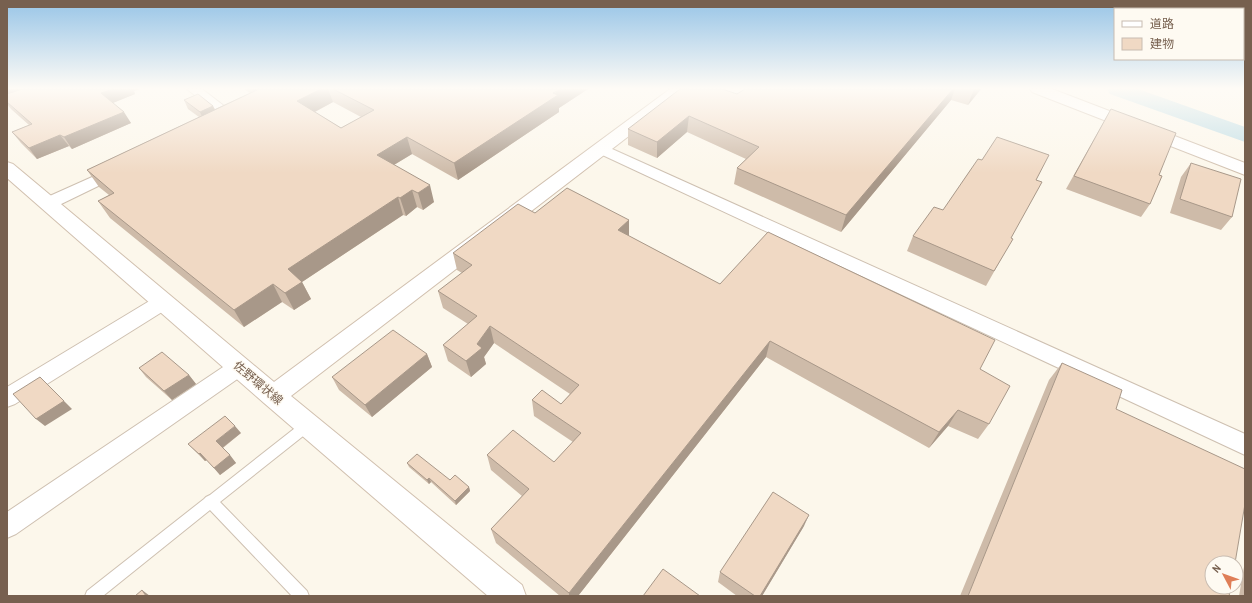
<svg xmlns="http://www.w3.org/2000/svg" width="1252" height="603" font-family="'Archivo Narrow','Noto Sans JP',sans-serif">
<rect width="100%" height="100%" fill="#fcf7eb"/>
<g fill="none" stroke-linecap="round" stroke-linejoin="round">
<!-- river -->
<path fill="#c0dee6" fill-rule="evenodd" d="M1107 89H1138L1245 127V142L1110 94Z"/>
<!-- lane casing -->
<g stroke="#cec0b1" stroke-width="2">
<path id="lane" d="M308 420 312 421 314 425 312 429 220 502 307 591 309 596H292L210 510 103 596H85L87 591 204 499 206 497 210 495 304 421Z"/>
</g>
<!-- street casing -->
<g stroke="#cec0b1" stroke-width="2">
<path id="street" d="M187 89H202L237 116 235 119 230 120 225 119Z
M601 144 1245 434V455L596 152 593 149 596 146Z
M119 165 125 167 127 170 125 173 55 207 49 208 43 207 41 203 43 199Z
M163 295 170 297 173 302 170 307 15 404 7 407V387L156 297Z
M239 359 246 361 249 367 246 373 16 534 7 538V512L232 361Z"/>
</g>
<!-- secondary casing -->
<g stroke="#d1c0af" stroke-width="2">
<path id="secondary" d="M670 89H688L686 92 291 396 522 585 526 596H488L264 403 7 178V162L13 164 274 382Z
M1030 89H1052L1245 163V175L1032 92Z"/>
</g>
<!-- lane -->
<use href="#lane" fill="#fff" fill-rule="evenodd"/>
<!-- street -->
<use href="#street" fill="#fff" fill-rule="evenodd"/>
<!-- secondary -->
<use href="#secondary" fill="#fff" fill-rule="evenodd"/>
</g>
<!-- wall -->
<path fill="#cebba9" fill-rule="evenodd" d="M7 89 134 91 135 94 112 103 131 123 72 149 69 146 37 159 21 143 12 132 29 125 11 109 7 104Z
M244 89H588L559 108V112L458 180 412 154 394 165 434 202 423 210 417 207 406 216 403 215 302 282 311 299 294 310 282 302 244 327 110 218 98 201 109 195 99 187 87 170 199 117 188 109 184 100 213 106 215 109 250 93ZM333 102 361 117 341 128 315 112Z
M745 89H981L968 105 951 100 841 232 734 184 737 168 746 159 687 132 657 158 628 145V129L737 94Z
M1111 109 1159 175 1150 204 1141 217 1066 189Z
M1191 163 1232 217 1221 230 1170 213 1181 177Z
M1036 180 1004 254 986 286 907 251 913 236 943 210Z
M629 220V236L720 284 980 369 989 424 978 439 948 426 929 448 766 357 578 596H560L496 543 491 529 522 496 491 470 487 455 554 462 573 442 534 416 532 400 561 404 570 394 494 343 484 357 486 364 471 377 448 361 443 345 468 324 443 308 438 291 462 273 457 270 453 253Z
M427 354 432 367 372 417 339 390 332 377Z
M1062 363 1116 409 1229 596H960L1049 380Z
M139 368 189 375 196 384 172 400 146 377Z
M241 433 223 448 236 463 220 475 207 460 205 461 188 444Z
M407 463 469 487 470 491 456 505 431 482 429 484 409 467Z
M804 526 762 596H737L718 582 720 572Z
M1245 561V596H1239Z"/>
<!-- shaded-wall -->
<path fill="#a89889" d="M7 89H29L7 96Z
M113 89H140L134 91 135 94 108 105 101 93Z
M252 89H273L256 96Z
M321 89H328L333 102 303 118 297 101Z
M561 89H588L559 108V112L458 180 454 163Z
M953 89H955L951 100 841 232 846 215Z
M974 89H981L968 105Z
M213 106 217 115 204 121 200 112Z
M124 112 131 123 72 149 64 137Z
M689 116 687 132 657 158V142Z
M60 135 69 146 37 159 29 148Z
M407 137 412 154 382 172 377 155Z
M430 185 434 202 423 210 418 193Z
M412 190 417 207 406 216 400 198Z
M398 197 403 215 302 282 311 299 294 310 285 293 288 269Z
M629 220V237L618 230Z
M273 284 282 302 244 327 234 310Z
M490 326 494 343 484 357 486 364 471 377 466 361 477 344Z
M770 341 766 357 578 596H569V593Z
M427 354 432 367 372 417 365 405Z
M189 375 196 384 172 400 164 391Z
M40 377 72 409 45 426 36 419Z
M958 410 948 426 929 448 939 432Z
M235 426 241 433 222 448 216 441Z
M200 453 207 460 205 461 199 454Z
M230 455 236 463 220 475 214 468Z
M429 478 431 482 429 484 427 480Z
M469 487 470 491 456 505 455 501Z
M809 515 804 526 762 596H760Z
M142 590 150 596H146Z"/>
<!-- building -->
<path fill="#f0d9c4" stroke="#a89889" d="M22 89H113L101 93 124 112 64 137 60 135 29 148 12 132 32 124 7 102V94Z
M259 89H321L297 101 341 128 374 110 333 89H561L553 93 558 95 454 163 407 137 377 155 430 185 418 193 412 190 400 198 398 197 288 269 302 282 285 293 273 284 234 310 98 201 114 193 87 170Z
M680 89H722L737 94 745 89H953L846 215 737 168 759 147 689 116 657 142 628 129Z
M198 94 213 106 200 112 184 100Z
M1111 109 1176 133 1159 175 1162 176 1150 204 1074 176Z
M997 137 1049 155 1036 180 1042 182 1011 238 1013 239 994 271 913 236 934 207 943 210 978 159 982 160Z
M1191 163 1241 179 1232 217 1180 199Z
M567 188 629 220 618 230 720 284 768 232 995 340 980 369 1010 386 989 424 958 410 939 432 770 341 569 593 491 529 529 489 487 455 513 430 554 462 581 433 532 400 542 390 561 404 579 385 490 326 477 344 482 348 466 361 443 345 477 316 438 291 472 265 453 253 518 204 535 213Z
M393 330 427 354 365 405 332 377Z
M162 352 189 375 164 391 139 368Z
M1062 363 1122 390 1116 409 1245 469V504L1235 563H1212V587H1231L1229 596H968Z
M40 377 64 401 36 419 13 394Z
M225 416 235 426 216 441 230 455 214 468 200 453 199 454 188 444Z
M417 454 450 480 455 475 469 487 455 501 429 478 427 480 407 463Z
M773 492 809 515 760 596H755L720 572Z
M663 569 700 596H643Z
M142 590 146 596H135Z"/>
<!-- sky -->
<linearGradient id="sky" x2="0" y2="1"><stop stop-color="#98c5e7"/><stop offset="0.51" stop-color="#fefbf6"/><stop offset="1" stop-color="#fefbf6" stop-opacity="0"/></linearGradient>
<rect width="1252" height="173" fill="url(#sky)"/>
<g text-anchor="middle" dominant-baseline="central" stroke-width="3" stroke-linejoin="round" paint-order="stroke">
<!-- street labels -->
<g font-size="12" fill="#77604f" stroke="#fefaf2">
<text transform="translate(258 383) rotate(40)">佐野環状線</text>
</g>
</g>
<!-- border -->
<rect width="1252" height="603" fill="none" stroke="#77604f" stroke-width="16"/>
<!-- legend -->
<rect x="1114" y="8" width="130" height="52" fill="#fefaf2" stroke="#c8bcb1"/>
<rect x="1122" y="21" width="20" height="6" fill="#ffffff" stroke="#c8bcb1"/>
<text x="1150" y="28" font-size="12" fill="#77604f">道路</text>
<rect x="1122" y="38" width="20" height="12" fill="#f0d9c4" stroke="#c8bcb1"/>
<text x="1150" y="48" font-size="12" fill="#77604f">建物</text>
<!-- north arrow -->
<g transform="translate(1224 575) rotate(311)"><circle r="19" fill="#fefaf2" stroke="#c8bcb1"/>
<path d="M0-3L7 15L0 10L-7 15Z" fill="#df7e57"/>
<text y="-6" font-size="11" font-weight="bold" text-anchor="middle" fill="#77604f">N</text>
</g>
</svg>
